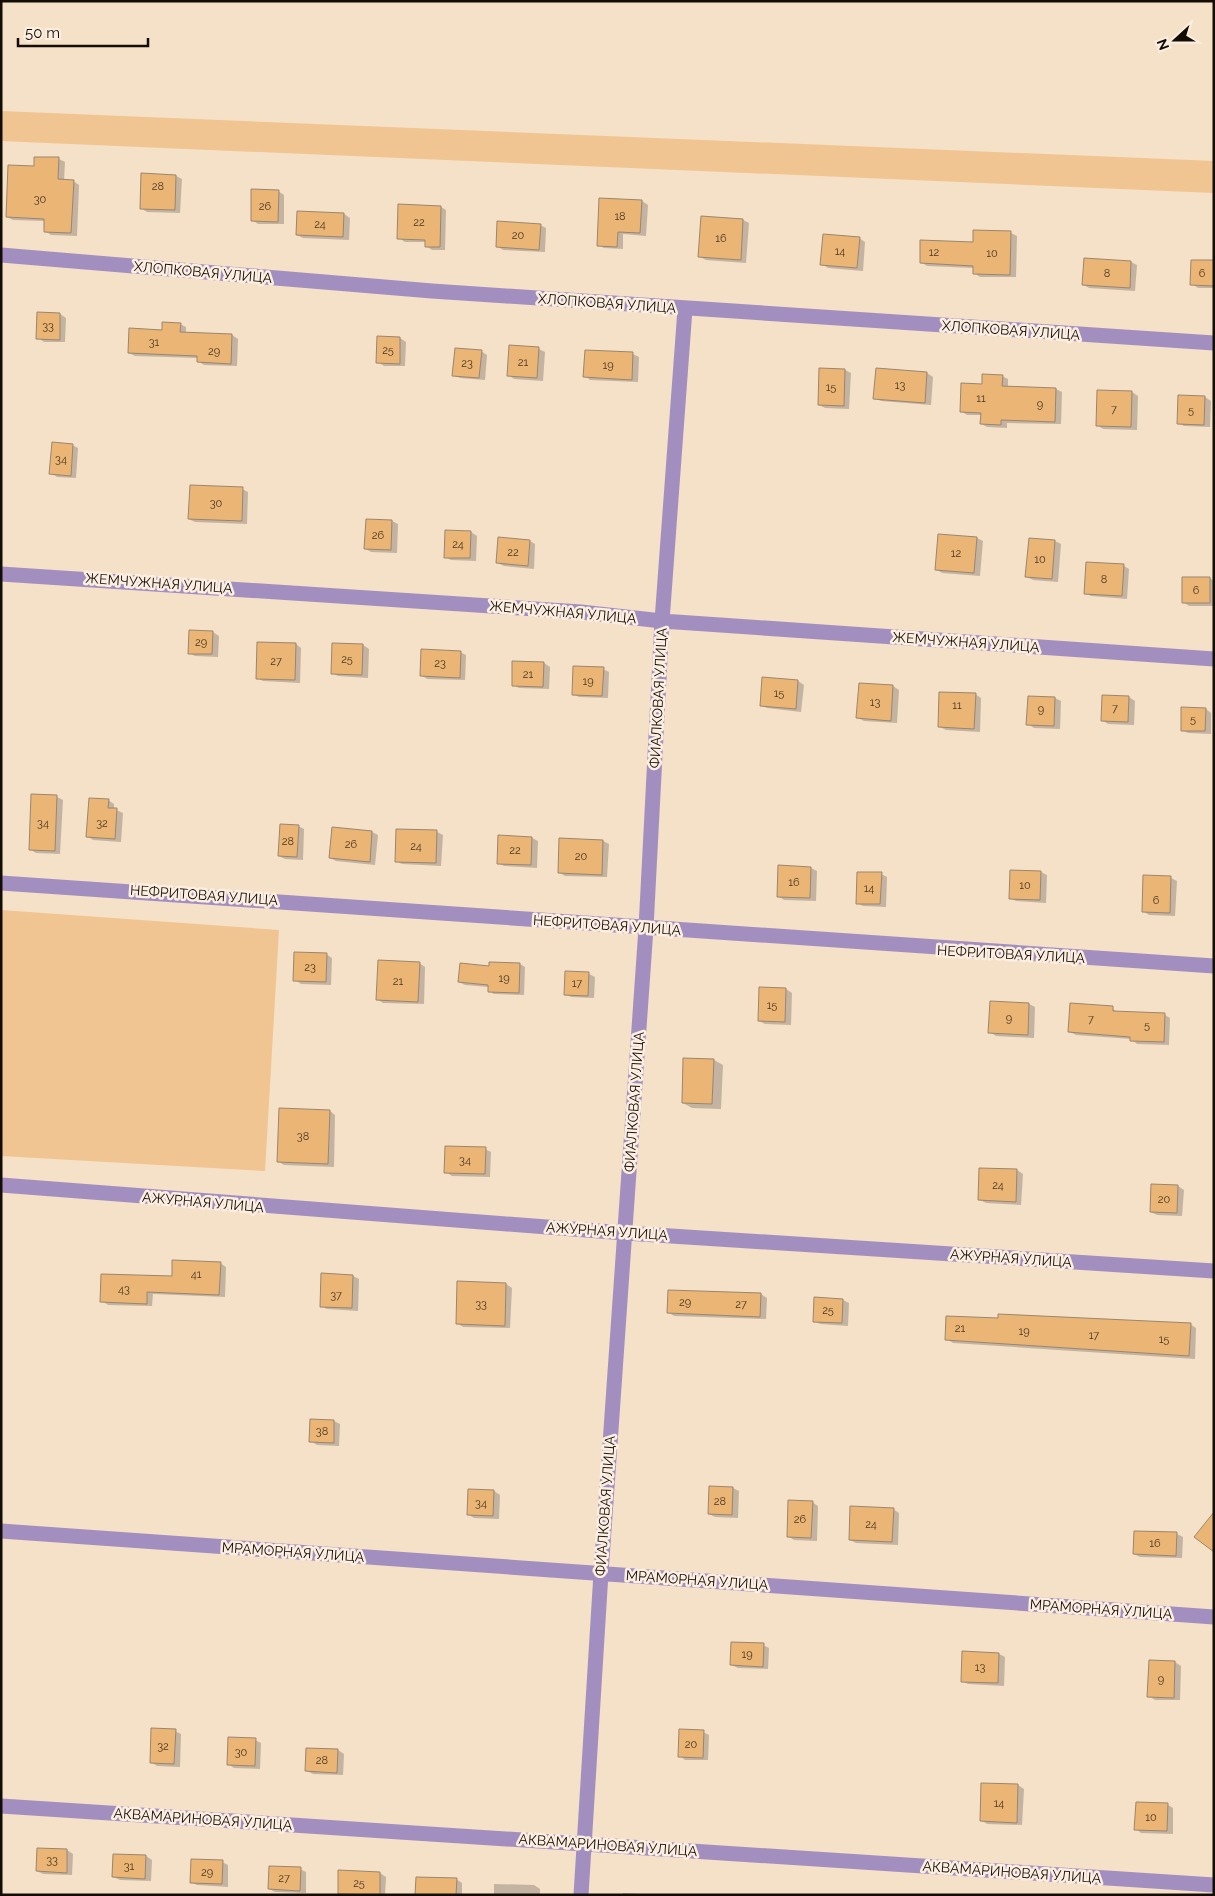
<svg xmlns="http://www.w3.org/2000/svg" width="1215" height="1896" font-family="Raleway,sans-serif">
<rect width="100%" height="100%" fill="#f5e0c8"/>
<!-- green -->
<path fill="#f1c591" d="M1 111 1214 161V193L1 141Z
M1 910 279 930 265 1171 1 1156Z"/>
<!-- shadow -->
<path fill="#0003" d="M59 159 65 162 64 181H73L79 185 77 236 51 235 45 231V221L13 220 7 217 35 167Z
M176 176 182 179 180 213 147 212 141 208Z
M278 191 284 195V224H258L252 220Z
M642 201 648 205 646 236 623 234V249L604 248 598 245Z
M441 207 446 210 445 250H432L426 246V242H405L399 238Z
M344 214 350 218 349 240 303 238 297 235Z
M702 217 743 220 749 223 746 263 706 260 700 257Z
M540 225 546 228 545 252 503 250 497 246Z
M1011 233 1017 236 1016 277H980L974 273V268L927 266 921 262Z
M859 238 865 242 863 271 828 268 822 264Z
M1131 262 1137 265 1135 291 1089 288 1084 285Z
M1214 262V288H1198L1192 284Z
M60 314 66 318 65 342H44L38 338Z
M180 324 186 327V334L232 335 238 339 237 366 204 365 198 361V358L135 356 129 353 163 331Z
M400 338 406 342 405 366H384L378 362Z
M539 349 545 352 543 381 514 379 508 375Z
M481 351 487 355 485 380 460 378 454 375Z
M633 354 639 357 638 382 590 380 585 376Z
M877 369 927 373 933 377 931 405 881 401 875 398Z
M845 370 851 373 849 409 825 408 819 405Z
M1002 376 1008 379V387L1056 389 1062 392 1061 424 1007 423V428L987 427 982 424V415H967L961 411 983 385Z
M1132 392 1138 396 1137 430 1103 429 1097 425Z
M1179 396 1205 397 1211 401 1210 427 1184 426 1178 423Z
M72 445 78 448 76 478 57 477 51 473Z
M242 489 248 492 247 524 195 522 189 519Z
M392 521 398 524 397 553 371 552 366 549Z
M471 532 477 536 476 561 451 560 445 557Z
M977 538 983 541 980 576 942 573 936 569Z
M1030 539 1055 541 1061 544 1058 582 1033 580 1027 577Z
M530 541 535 544 534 569 504 566 498 563Z
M1124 566 1129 569 1127 599 1091 596 1085 593Z
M1210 578 1214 581V606H1189L1183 602Z
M190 631 213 632 219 636 218 657 195 656 189 653Z
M296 644 301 648 300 683 263 681 257 678Z
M363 645 369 649 368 678 338 676 332 673Z
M460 652 466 655 465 680 427 679 421 675Z
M544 663 550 667 549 689 519 688 513 685Z
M603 669 609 672 608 698 579 697 573 694Z
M798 681 804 685 801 712 767 708 761 705Z
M860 684 893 686 899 690 897 723 864 721 858 718Z
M975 694 981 698 980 732 946 730 940 727Z
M1129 697 1135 701 1134 725 1108 724 1102 720Z
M1055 698 1061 701 1060 729 1034 728 1028 724Z
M1206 709 1211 713V734L1188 733 1182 730Z
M57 797 63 800 60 854 36 853 30 849Z
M108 800 114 804V809L123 813 121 842 93 840 87 836Z
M298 826 304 829 303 860 285 859 279 856Z
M333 828 372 832 378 835 375 865 336 861 330 858Z
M437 832 443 835 441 866 402 864 396 861Z
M532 838 538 841 537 868 504 866 498 863Z
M603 841 609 844 607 877 565 876 559 872Z
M779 867 811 868 817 871 816 901 784 900 778 896Z
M1041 872 1047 875 1046 903 1016 901 1010 898Z
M881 874 887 877 886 907 863 906 857 903Z
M1171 878 1177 881 1175 916 1149 915 1143 911Z
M326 954 332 958 331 985 301 984 295 980Z
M419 963 425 967 424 1004 383 1003 377 999Z
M490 963 520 964 525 967 524 995 494 994 489 991V987L465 985 459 982 490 967Z
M589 974 595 977 594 998 571 997 565 994Z
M760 989H786L792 993 791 1025 765 1024 759 1021Z
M1029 1004 1035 1007 1034 1038 996 1036 990 1032Z
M1112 1008 1118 1013 1165 1015 1170 1018 1169 1045 1137 1044 1131 1039 1076 1035 1070 1032Z
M714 1060 723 1065 721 1109 692 1108 683 1103Z
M330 1111 335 1115 334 1167 284 1165 278 1161Z
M485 1149 491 1152 490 1177 452 1176 446 1172Z
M1017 1170 1023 1174 1021 1205 986 1203 980 1200Z
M1178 1186 1184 1190 1182 1216 1157 1215 1151 1212Z
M220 1263 226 1267 225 1297 153 1294 152 1306 108 1305 102 1301Z
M322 1274 353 1276 359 1279 358 1311 327 1309 321 1306Z
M506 1284 512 1288 510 1328 463 1327 457 1323Z
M669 1291 761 1294 767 1298 766 1319 674 1316 668 1312Z
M843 1300 849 1303 848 1326 820 1324 814 1321Z
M1190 1324 1196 1328 1195 1359 953 1343 947 1339Z
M311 1420 334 1421 340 1424 339 1446 317 1445 311 1441Z
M733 1488 739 1491 738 1518 715 1517 709 1514Z
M494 1491 500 1495 499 1519 474 1518 469 1515Z
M812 1502 818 1506 817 1541 794 1540 788 1536Z
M893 1509 899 1513 898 1545 856 1543 850 1540Z
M1177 1534 1183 1537 1182 1558 1140 1557 1134 1554Z
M763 1645 769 1648 768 1669 738 1668 732 1665Z
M999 1654 1005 1657 1004 1686 968 1684 962 1681Z
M1175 1662 1181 1666 1180 1700H1155L1149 1696Z
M175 1731 181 1734 180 1767 157 1766 151 1762Z
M703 1732 709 1735 708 1760H685L680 1756Z
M255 1740 261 1743 260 1769 234 1768 228 1764Z
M338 1750 344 1754 343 1775 313 1774 307 1771Z
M983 1784 1018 1785 1024 1789 1022 1825 987 1824 981 1820Z
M1168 1805 1173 1808V1834L1141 1833 1136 1829Z
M67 1850 73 1854 72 1875 43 1874 37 1871Z
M146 1856 152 1860 151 1881 120 1880 114 1877Z
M222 1862 228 1865V1887L197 1885 191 1882Z
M300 1869 306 1872V1893L275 1892 269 1889Z
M340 1872 380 1873 386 1877 385 1895H341L339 1893Z
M456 1879 462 1883V1895H417Z
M494 1884 534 1885 540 1889V1895H494Z
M623 1893 658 1895H623Z"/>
<!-- building -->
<path fill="#ebb675" stroke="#998670" d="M34 157H59L58 179 74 180 71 233 44 232V219L6 217 8 165 34 166Z
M141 173 176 175 175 210 140 209Z
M251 189 279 190 278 222 251 221Z
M599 198 642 200 640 233 618 232 617 247 597 246Z
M398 204 441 206 440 247H425V240L397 239Z
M297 211 344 213 343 237 296 235Z
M701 216 743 219 741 260 698 257Z
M497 221 541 224 539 250 496 247Z
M973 230 1011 231 1010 275 973 274V266L920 263V240L973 242Z
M823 234 860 237 857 268 820 265Z
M1084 258 1131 261 1130 288 1082 285Z
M1191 260H1214V286L1190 285Z
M37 312 60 313V340L36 339Z
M162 322 181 323 180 332 232 334 231 364 197 362V356L128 353 129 328 162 330Z
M377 336 400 337V364L376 363Z
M509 345 539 347 537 378 507 376Z
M455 348 482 350 479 378 452 376Z
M585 350 633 352 632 380 583 377Z
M819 368 845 369 844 406 818 405Z
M876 368 927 372 925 403 873 399Z
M982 374 1003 375 1002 386 1056 388 1055 422 1001 420V425L980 424 981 413 960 412 961 383 982 384Z
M1097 390 1132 391 1131 427 1096 426Z
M1178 395 1205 396 1204 425 1177 424Z
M52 442 73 444 71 476 49 474Z
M190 485 243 487 242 521 188 519Z
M366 519 392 520 391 550 364 549Z
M445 530 471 531 470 558H444Z
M938 534 977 537 974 573 935 570Z
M498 537 530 540 528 566 496 563Z
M1029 538 1055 540 1052 579 1025 577Z
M1086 562 1124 564 1122 596 1084 594Z
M1182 577H1210V603H1182Z
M189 630 213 631 212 654H188Z
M257 642 296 643 295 680 256 679Z
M332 643 363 644 362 675 331 674Z
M421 649 461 651 460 678 420 676Z
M512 661 544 662 543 687 512 686Z
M573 666 604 667 602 696 572 695Z
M762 677 798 680 796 709 760 706Z
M859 683 893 685 891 721 856 718Z
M939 692 976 693 974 729 938 727Z
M1102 695 1129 696 1128 722 1101 721Z
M1028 696 1055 697 1054 726 1026 725Z
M1181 707 1206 708 1205 731H1181Z
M31 794 57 795 55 851 29 850Z
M89 798 109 799 108 808H117L115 839 86 837Z
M280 824 299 825 297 857 278 856Z
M332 827 372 831 370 862 329 858Z
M396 829 437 830 436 863 395 862Z
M498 835 532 837 531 865 497 864Z
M559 838 603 840 602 875 558 873Z
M778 865 811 867 810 898 777 897Z
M1010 870 1041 871 1040 900 1009 899Z
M857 872H882L880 904H856Z
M1143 875 1171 876 1170 913 1142 912Z
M294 952 327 953 326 982 293 981Z
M378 960 420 962 418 1002 376 1000Z
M489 962 520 963 519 993 488 992V985L458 982 460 963 489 966Z
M565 971 589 972 588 996 564 995Z
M759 987 786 988 785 1022 758 1021Z
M990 1001 1029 1003 1028 1035 988 1033Z
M1070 1003 1113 1006V1011L1165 1013 1164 1042 1130 1041V1037L1068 1032Z
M683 1058 714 1059 712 1104 682 1103Z
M279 1108 330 1110 328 1164 277 1162Z
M445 1146 486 1147 485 1174 444 1173Z
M979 1168 1017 1169 1016 1202 978 1200Z
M1151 1184 1178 1185 1177 1213 1150 1212Z
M172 1260 221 1262 219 1295 147 1292V1304L100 1302 101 1274 172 1276Z
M321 1273 353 1275 352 1308 320 1307Z
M457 1281 506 1283 505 1326 456 1324Z
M668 1290 761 1293 760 1317 667 1313Z
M814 1297 843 1299 842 1323 813 1322Z
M998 1314 1191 1323 1189 1356 945 1340 946 1316 998 1318Z
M310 1419 334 1420V1443L309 1442Z
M709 1486 733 1487 732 1515 708 1514Z
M468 1489 494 1490 493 1516 467 1515Z
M788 1500 813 1501 811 1538 787 1537Z
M850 1506 894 1508 892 1542 849 1540Z
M1214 1512V1552L1194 1537Z
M1134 1531 1177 1532 1176 1556 1133 1554Z
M731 1642 764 1643 763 1667 730 1665Z
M962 1651 999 1653 998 1683 961 1682Z
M1149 1660 1175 1661 1174 1698 1147 1697Z
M151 1728 176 1729 174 1764 150 1763Z
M679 1729 704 1730 703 1758 678 1757Z
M228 1737 256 1738 255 1766 227 1765Z
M306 1748 338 1749 337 1773 305 1771Z
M981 1783 1018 1784 1017 1823 980 1821Z
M1136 1802 1168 1803 1167 1831 1134 1830Z
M37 1848 67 1849V1873L36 1871Z
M113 1854 146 1855 145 1879 112 1877Z
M191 1859 223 1860 222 1884 190 1883Z
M269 1866 301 1867 300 1891 268 1889Z
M338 1870 380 1872V1895L338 1894Z
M416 1877 457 1878 456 1895H415Z"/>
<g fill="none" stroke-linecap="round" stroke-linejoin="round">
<!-- minor -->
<path stroke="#a28fc0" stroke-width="15" d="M1 255 432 291 1214 343
M1 574 581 612 662 621 1214 659
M1 883C406 907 809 942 1214 966
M1 1185 625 1233 1214 1271
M1 1531 1214 1617
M1 1806 1214 1885
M581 1895 601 1573 646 928 662 621 685 309"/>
</g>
<g text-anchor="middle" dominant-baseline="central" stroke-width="5" stroke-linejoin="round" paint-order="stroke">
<!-- number labels -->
<g font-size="11" fill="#4a3722">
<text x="158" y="186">28</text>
<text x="40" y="199">30</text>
<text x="265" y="206">26</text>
<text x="620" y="216">18</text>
<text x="419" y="222">22</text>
<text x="320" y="224">24</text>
<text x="518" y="235">20</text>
<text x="721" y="238">16</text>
<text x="840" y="251">14</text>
<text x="934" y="252">12</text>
<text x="992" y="253">10</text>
<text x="1107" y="273">8</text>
<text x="1202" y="273">6</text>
<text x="48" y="326">33</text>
<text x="154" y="342">31</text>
<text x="388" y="350">25</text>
<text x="214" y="351">29</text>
<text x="523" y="362">21</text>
<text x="467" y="363">23</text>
<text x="608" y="365">19</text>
<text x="900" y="385">13</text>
<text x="831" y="387">15</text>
<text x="981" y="398">11</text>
<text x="1040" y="404">9</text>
<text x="1114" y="409">7</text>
<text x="1191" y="410">5</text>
<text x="61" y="459">34</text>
<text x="216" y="503">30</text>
<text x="378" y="535">26</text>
<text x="458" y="544">24</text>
<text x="513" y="552">22</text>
<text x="956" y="553">12</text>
<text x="1040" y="559">10</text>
<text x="1104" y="579">8</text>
<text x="1196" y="590">6</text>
<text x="201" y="642">29</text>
<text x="347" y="659">25</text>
<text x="276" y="661">27</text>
<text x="440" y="663">23</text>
<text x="528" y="674">21</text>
<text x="588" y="681">19</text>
<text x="779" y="693">15</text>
<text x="875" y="702">13</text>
<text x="957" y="705">11</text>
<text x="1115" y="708">7</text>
<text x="1041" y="709">9</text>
<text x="1193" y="719">5</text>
<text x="43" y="823">34</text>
<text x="102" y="823">32</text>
<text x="288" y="841">28</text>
<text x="351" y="844">26</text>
<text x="416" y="846">24</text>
<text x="515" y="850">22</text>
<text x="581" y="856">20</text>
<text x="794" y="882">16</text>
<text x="1025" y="885">10</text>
<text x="869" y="888">14</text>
<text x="1156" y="900">6</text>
<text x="310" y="967">23</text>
<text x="504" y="978">19</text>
<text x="398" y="981">21</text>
<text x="577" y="983">17</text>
<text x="772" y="1005">15</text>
<text x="1009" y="1018">9</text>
<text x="1091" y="1019">7</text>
<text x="1147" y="1025">5</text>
<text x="303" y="1136">38</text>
<text x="465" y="1160">34</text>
<text x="998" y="1185">24</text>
<text x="1164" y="1199">20</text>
<text x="196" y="1274">41</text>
<text x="124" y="1289">43</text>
<text x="336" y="1295">37</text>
<text x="685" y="1302">29</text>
<text x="481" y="1304">33</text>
<text x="741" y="1304">27</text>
<text x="828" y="1310">25</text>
<text x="960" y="1328">21</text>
<text x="1024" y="1331">19</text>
<text x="1094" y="1335">17</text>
<text x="1164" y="1339">15</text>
<text x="322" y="1431">38</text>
<text x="720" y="1501">28</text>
<text x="481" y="1503">34</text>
<text x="800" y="1519">26</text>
<text x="871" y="1524">24</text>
<text x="1155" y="1543">16</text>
<text x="747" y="1654">19</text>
<text x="980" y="1667">13</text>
<text x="1161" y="1679">9</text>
<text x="691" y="1744">20</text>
<text x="163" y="1746">32</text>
<text x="241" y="1752">30</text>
<text x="322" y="1760">28</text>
<text x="999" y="1803">14</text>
<text x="1151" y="1817">10</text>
<text x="52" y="1860">33</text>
<text x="129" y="1866">31</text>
<text x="207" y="1872">29</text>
<text x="284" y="1878">27</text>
<text x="359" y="1883">25</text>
</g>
<!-- street labels -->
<g font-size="14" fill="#140d06" stroke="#fcefe1">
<text transform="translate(203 272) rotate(5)">ХЛОПКОВАЯ УЛИЦА</text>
<text transform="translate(607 303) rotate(4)">ХЛОПКОВАЯ УЛИЦА</text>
<text transform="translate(1011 330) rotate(4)">ХЛОПКОВАЯ УЛИЦА</text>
<text transform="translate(159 583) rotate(4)">ЖЕМЧУЖНАЯ УЛИЦА</text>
<text transform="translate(563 612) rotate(5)">ЖЕМЧУЖНАЯ УЛИЦА</text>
<text transform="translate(966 642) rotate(4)">ЖЕМЧУЖНАЯ УЛИЦА</text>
<text transform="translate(658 698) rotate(-87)">ФИАЛКОВАЯ УЛИЦА</text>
<text transform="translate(204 895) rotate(4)">НЕФРИТОВАЯ УЛИЦА</text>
<text transform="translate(607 925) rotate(4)">НЕФРИТОВАЯ УЛИЦА</text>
<text transform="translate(1011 954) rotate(3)">НЕФРИТОВАЯ УЛИЦА</text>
<text transform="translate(634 1102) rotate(-86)">ФИАЛКОВАЯ УЛИЦА</text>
<text transform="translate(203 1202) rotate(5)">АЖУРНАЯ УЛИЦА</text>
<text transform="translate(607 1231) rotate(4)">АЖУРНАЯ УЛИЦА</text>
<text transform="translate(1011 1258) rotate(4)">АЖУРНАЯ УЛИЦА</text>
<text transform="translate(605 1506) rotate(-86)">ФИАЛКОВАЯ УЛИЦА</text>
<text transform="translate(293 1552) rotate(4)">МРАМОРНАЯ УЛИЦА</text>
<text transform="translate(697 1580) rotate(4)">МРАМОРНАЯ УЛИЦА</text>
<text transform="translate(1101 1609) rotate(4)">МРАМОРНАЯ УЛИЦА</text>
<text transform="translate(203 1819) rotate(4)">АКВАМАРИНОВАЯ УЛИЦА</text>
<text transform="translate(608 1845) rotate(4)">АКВАМАРИНОВАЯ УЛИЦА</text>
<text transform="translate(1012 1872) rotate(4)">АКВАМАРИНОВАЯ УЛИЦА</text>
</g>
</g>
<!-- border -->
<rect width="1215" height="1896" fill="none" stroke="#140d06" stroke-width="5"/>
<!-- north arrow -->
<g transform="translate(1175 40) rotate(249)" stroke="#fcefe1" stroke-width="4" paint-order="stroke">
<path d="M0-4L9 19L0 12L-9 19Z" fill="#140d06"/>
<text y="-8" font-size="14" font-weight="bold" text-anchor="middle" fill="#140d06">N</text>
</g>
<!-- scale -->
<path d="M18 38v8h130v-8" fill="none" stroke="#140d06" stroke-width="2.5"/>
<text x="25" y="38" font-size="15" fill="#140d06" stroke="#fcefe1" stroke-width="4" paint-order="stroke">50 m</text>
</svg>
